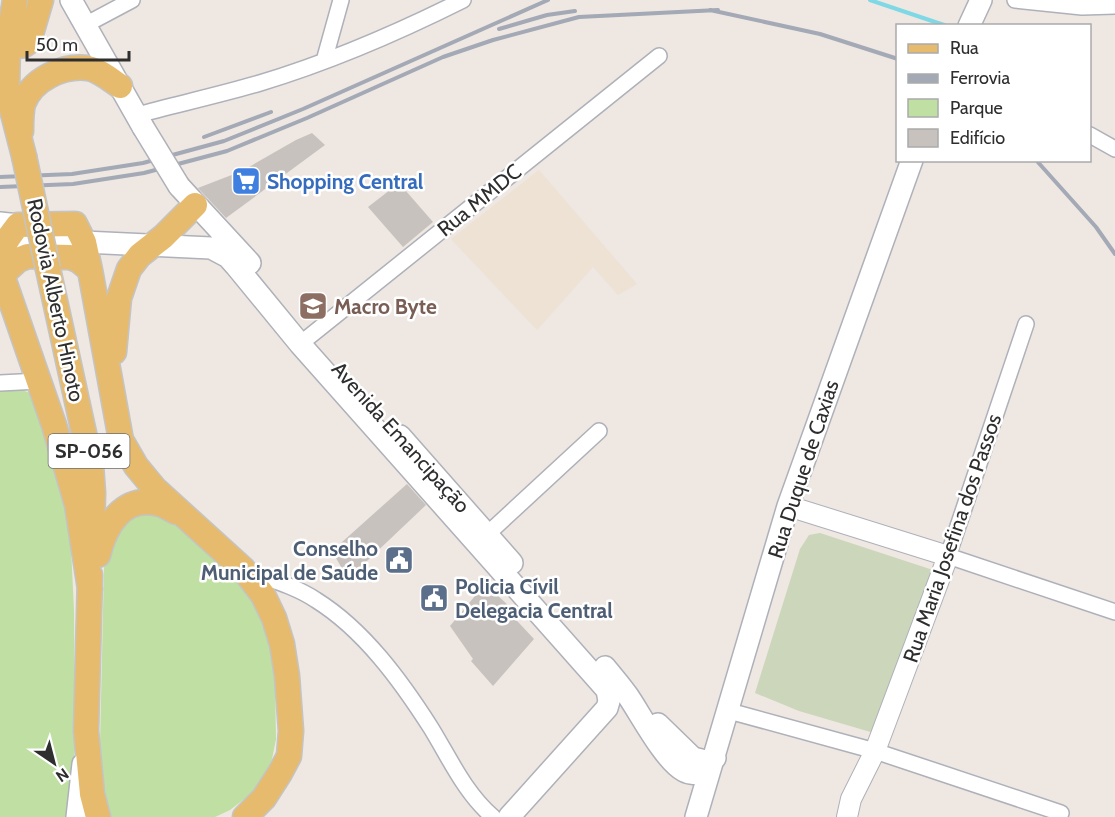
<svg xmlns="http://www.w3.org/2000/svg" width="1115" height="817" font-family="Cabin,sans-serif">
<rect width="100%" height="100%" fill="#eee7e2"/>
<!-- education -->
<path fill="#ede2d3" d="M539 170 637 284 618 295 593 267 537 330 451 239Z"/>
<!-- green -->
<path fill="#bfdfa3" d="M20 389 32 394 69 505 74 611 75 747 70 817H0V390Z
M149 512 176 519 246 579 271 636 275 684 276 739 272 759 264 778 256 790 230 810 215 817H107L99 789 104 568C111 536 117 523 149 512Z"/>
<!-- cemetery -->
<path fill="#cbd6ba" d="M820 533 936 571 874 733 799 711 755 693 800 549 809 535Z"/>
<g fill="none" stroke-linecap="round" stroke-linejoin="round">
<!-- stream -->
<path stroke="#7ed8e6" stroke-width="4" d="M870 0 947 26"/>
</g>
<!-- building -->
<path fill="#c7c2bd" d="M312 133 325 145 226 218 198 188 242 171 296 140Z
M399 183 433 222 403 247 368 207Z
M407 484 426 505 348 579 332 551Z
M485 584 509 606 506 609 534 639 493 686 471 661 473 659 450 626Z"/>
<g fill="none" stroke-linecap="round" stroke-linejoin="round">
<!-- minor casing -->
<g stroke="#aeb1b9" stroke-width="18">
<path id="minor" d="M1015 0 1082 7 1115 6
M85 25 132 0
M324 61 341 0
M137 115C178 104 219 95 260 83 330 62 397 33 463 0
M1090 135 1115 149
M1026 324 948 556 1115 612
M300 344 659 56
M0 383 39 381
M481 540 599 431
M245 570C269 579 295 586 316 600 364 630 401 681 431 728 450 759 465 793 493 817
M729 711 875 751 1061 813"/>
</g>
<!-- tertiary casing -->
<g stroke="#aeb1b9" stroke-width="22">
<path id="tertiary" d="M788 506 948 556 875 751 851 799 847 817"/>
</g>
<!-- secondary casing -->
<g stroke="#aeb1b9" stroke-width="24">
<path id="secondary" d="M71 0 143 127
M969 26 981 0
M179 186 250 263
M0 223 18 225
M0 241 84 242 211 248 228 257 236 266 300 344 607 690 609 701 607 708 509 817
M400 436 512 563
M605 667C613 677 621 686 628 696 641 715 665 761 684 771 697 778 707 768 715 758
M658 724 693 758 705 761 715 758
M77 817 83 764
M696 817 788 506 912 160"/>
</g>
<!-- primary casing -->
<g stroke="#c4c4c4" stroke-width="27">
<path id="primary" d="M15 0 8 42 7 90 24 156
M8 42C16 45 22 49 29 41L41 0
M21 131C21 123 21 112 23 104 32 79 63 65 88 68 99 70 111 80 120 86
M48 269 91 465 93 493 92 532
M2 275 18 260 28 256 70 257 78 260 90 270
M114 352 119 298 129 269 140 255 163 237 195 205
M98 555C105 526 123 494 159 504 164 505 170 509 176 512
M90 575 86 731 92 794 98 817
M90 589 77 505 54 425 2 275C0 248 2 246 18 225L75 224 84 242 90 270 121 440 136 466 155 489 243 569 263 595 274 618 282 644 287 676 291 731 289 756 280 773 264 798 245 817"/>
</g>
<!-- minor -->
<use href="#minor" stroke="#fff" stroke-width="15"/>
<!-- tertiary -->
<use href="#tertiary" stroke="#fff" stroke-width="20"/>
<!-- secondary -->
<use href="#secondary" stroke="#fff" stroke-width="21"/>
<!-- primary -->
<use href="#primary" stroke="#e7bb6e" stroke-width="24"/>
<!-- rail -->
<path stroke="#a4a9b6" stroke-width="4" d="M710 10 820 34 898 59
M499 29 547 15 575 11
M204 137 271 112
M1036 160 1096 227 1115 254
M0 177 72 174 143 163 224 141 303 109 548 0
M0 187 73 184 144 173 227 151 307 118 443 57 493 40 579 17 718 10"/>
<!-- secondary-bridge casing -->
<g stroke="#aeb1b9" stroke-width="24" stroke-linecap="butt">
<path id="secondary-bridge" d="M143 127 179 186"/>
</g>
<!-- primary-bridge casing -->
<g stroke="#c4c4c4" stroke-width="27" stroke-linecap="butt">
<path id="primary-bridge" d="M24 156 48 269"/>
</g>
<!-- secondary-bridge -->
<use href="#secondary-bridge" stroke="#fff" stroke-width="21"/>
<!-- primary-bridge -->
<use href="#primary-bridge" stroke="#e7bb6e" stroke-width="24"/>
</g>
<!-- icons -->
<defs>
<g id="supermarket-square" transform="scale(1.5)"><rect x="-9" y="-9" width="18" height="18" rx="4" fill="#3f7fe0" stroke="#fff"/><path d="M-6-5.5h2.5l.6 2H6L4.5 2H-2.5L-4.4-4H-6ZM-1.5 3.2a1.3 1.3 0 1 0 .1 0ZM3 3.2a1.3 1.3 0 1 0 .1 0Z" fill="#fff"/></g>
<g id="school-square" transform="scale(1.5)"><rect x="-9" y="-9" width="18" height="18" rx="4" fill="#8d6e63" stroke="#fff"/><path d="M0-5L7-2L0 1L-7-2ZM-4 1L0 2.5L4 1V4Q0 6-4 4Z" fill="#fff"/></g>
<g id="civic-square" transform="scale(1.5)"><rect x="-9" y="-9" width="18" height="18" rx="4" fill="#5c6f8a" stroke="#fff"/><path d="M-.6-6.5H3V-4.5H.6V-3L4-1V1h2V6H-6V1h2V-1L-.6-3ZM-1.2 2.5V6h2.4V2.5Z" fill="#fff"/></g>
</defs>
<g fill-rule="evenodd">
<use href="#supermarket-square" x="246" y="181"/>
<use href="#school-square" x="313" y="306"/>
<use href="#civic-square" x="399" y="560"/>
<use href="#civic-square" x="434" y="598"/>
</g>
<g text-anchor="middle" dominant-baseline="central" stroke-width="5" stroke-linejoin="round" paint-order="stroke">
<!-- shield labels -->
<rect fill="#fff" stroke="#6d6d6d" stroke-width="1.5" x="48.5" y="434" width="81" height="34" rx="4.5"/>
<g font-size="20" font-weight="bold" fill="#2e2e2e">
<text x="89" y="451">SP-056</text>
</g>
<!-- shop labels -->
<g font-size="21" font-weight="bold" fill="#366cbe" stroke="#fff" text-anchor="start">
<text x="267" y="181">Shopping Central</text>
</g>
<!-- street labels -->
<g font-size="21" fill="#2e2e2e" stroke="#fff">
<text transform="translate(479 200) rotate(-39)">Rua MMDC</text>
<text transform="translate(56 300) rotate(78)">Rodovia Alberto Hinoto</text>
<text transform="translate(401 437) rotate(48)">Avenida Emancipação</text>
<text transform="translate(803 469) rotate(-72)">Rua Duque de Caxias</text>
<text transform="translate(952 538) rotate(-71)">Rua Maria Josefina dos Passos</text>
</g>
<!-- education labels -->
<g font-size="21" font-weight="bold" fill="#785e54" stroke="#fff" text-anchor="start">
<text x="334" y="306">Macro Byte</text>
</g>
<!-- service labels -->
<g font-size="21" font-weight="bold" fill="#4e5e75" stroke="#fff" text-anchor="end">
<text x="378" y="548">Conselho<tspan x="378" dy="24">Municipal de Saúde</tspan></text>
<text x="455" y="586" text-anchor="start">Policia Cívil<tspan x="455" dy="24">Delegacia Central</tspan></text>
</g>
</g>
<!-- legend -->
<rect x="896" y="24" width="195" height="138" fill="#ffffff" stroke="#ababab" stroke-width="1.5"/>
<rect x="908" y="44" width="30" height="9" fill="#e7bb6e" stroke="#ababab" stroke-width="1.5"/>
<text x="950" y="54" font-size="18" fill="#2e2e2e">Rua</text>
<rect x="908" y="74" width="30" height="9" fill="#a4a9b6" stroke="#ababab" stroke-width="1.5"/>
<text x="950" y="84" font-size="18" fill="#2e2e2e">Ferrovia</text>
<rect x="908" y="99" width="30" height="18" fill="#bfdfa3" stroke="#ababab" stroke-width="1.5"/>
<text x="950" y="114" font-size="18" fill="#2e2e2e">Parque</text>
<rect x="908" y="129" width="30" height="18" fill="#c7c2bd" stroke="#ababab" stroke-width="1.5"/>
<text x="950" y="144" font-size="18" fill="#2e2e2e">Edifício</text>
<!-- north arrow -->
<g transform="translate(54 763) rotate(145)" stroke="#ffffff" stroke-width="4.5" paint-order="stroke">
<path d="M0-4.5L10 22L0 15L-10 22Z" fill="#2e2e2e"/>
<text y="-9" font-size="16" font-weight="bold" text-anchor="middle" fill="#2e2e2e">N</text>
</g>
<!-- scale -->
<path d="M27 51v9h102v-9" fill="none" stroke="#2e2e2e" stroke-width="3"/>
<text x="36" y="51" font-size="18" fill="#2e2e2e" stroke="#ffffff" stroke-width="4.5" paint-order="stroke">50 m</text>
</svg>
